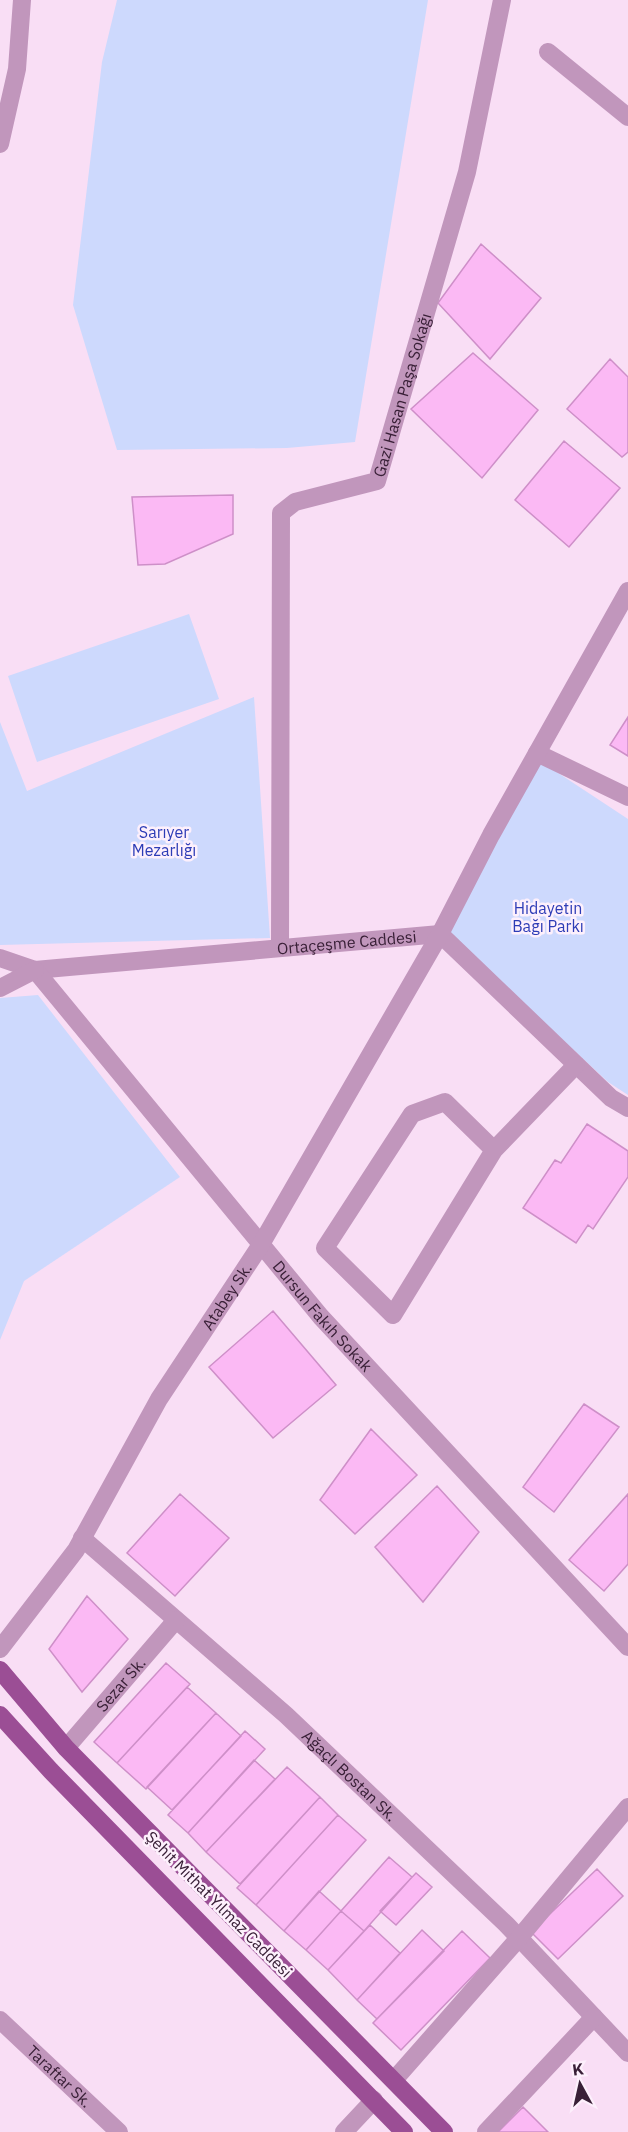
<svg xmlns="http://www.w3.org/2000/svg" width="628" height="2132" font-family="'IBM Plex Sans',sans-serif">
<rect width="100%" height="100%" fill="#f9def5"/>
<!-- green -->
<path fill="#cdd9fd" d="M117 0H428L355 442 287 448 117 450 73 305 102 62Z
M189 614 219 699 37 762 8 676Z
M254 697 270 938 0 945V722L27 791Z
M540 761 628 819V1095L608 1082 448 933Z
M38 995 180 1177 24 1281 0 1340V998Z"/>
<!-- building -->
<path fill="#fbb9f4" stroke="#ce8fc8" stroke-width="1.5" d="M481 244 541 298 490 359 438 303Z
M473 353 538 410 482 478 411 409Z
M610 359 628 377V452L622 457 567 409Z
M564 441 620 488 569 547 515 500Z
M233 495V534L165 564 138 565 132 497Z
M628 717V756L610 745Z
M587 1124 628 1151V1177L593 1229 588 1225 576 1243 523 1208 555 1160 561 1163Z
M273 1311 336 1385 273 1438 209 1367Z
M584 1404 619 1427 554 1512 523 1487Z
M371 1429 417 1475 355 1534 320 1500Z
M437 1486 479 1532 423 1602 375 1547Z
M180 1494 229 1538 175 1596 127 1553Z
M628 1494V1564L604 1591 569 1560Z
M87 1596 128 1639 82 1692 49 1649Z
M166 1663 190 1684 117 1763 94 1742Z
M187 1687 216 1713 146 1789 117 1763Z
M216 1713 241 1736 172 1810 147 1787Z
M245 1731 265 1749 188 1833 168 1815Z
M254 1760 275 1779 206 1852 188 1833Z
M287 1767 320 1797 240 1884 206 1852Z
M320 1797 338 1815 256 1905 237 1888Z
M338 1815 366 1840 284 1931 256 1905Z
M389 1857 412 1877 364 1931 341 1911Z
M597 1869 623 1896 558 1959 531 1932Z
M416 1873 432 1887 396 1925 380 1911Z
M319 1891 341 1911 306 1950 284 1931Z
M341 1911 364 1931 328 1970 306 1950Z
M370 1925 400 1953 357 2000 328 1970Z
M422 1930 444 1951 377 2019 357 2000Z
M462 1931 490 1958 401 2050 373 2023Z
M523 2107 548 2132H498Z"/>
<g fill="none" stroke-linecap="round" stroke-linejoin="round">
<!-- minor -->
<g stroke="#c196bc" stroke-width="18">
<path d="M548 52 628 117"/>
<path d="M0 144 17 69 22 0"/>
<path d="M537 753 628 797"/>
<path id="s1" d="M280 947 281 513 295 502 377 481 467 172 502 0"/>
<path id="s2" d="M0 958 35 970 440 934 611 1098 628 1108"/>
<path id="s3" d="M35 970 321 1317 628 1647"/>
<path d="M0 988 35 970"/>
<path d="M494 1150 393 1315 325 1248 412 1114 445 1102 494 1150 576 1065"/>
<path id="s4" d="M82 1538 286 1715 506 1924 628 2053"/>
<path id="s5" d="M0 1649 76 1550 159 1399 260 1246 440 934 491 835 628 591"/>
<path id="s6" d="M66 1748 176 1620"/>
<path id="s7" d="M0 2020 119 2132"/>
<path d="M394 2080 519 1938 628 1807"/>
<path d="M344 2132 374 2100"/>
<path d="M486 2132 594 2017"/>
</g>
<!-- major -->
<path stroke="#9b4e95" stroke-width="18" d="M0 1670 66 1748 444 2132
M0 1715 51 1771 404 2132"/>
</g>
<g text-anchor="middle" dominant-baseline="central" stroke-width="5" stroke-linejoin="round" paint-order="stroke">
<!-- street labels -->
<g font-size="16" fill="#392037" stroke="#fdf0fc">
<text stroke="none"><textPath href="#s1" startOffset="626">Gazi Hasan Paşa Sokağı</textPath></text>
<text stroke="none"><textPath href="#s2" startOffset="350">Ortaçeşme Caddesi</textPath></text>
<text stroke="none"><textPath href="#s5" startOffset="420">Atabey Sk.</textPath></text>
<text stroke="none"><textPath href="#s3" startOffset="450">Dursun Fakıh Sokak</textPath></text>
<text stroke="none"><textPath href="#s6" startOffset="84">Sezar Sk.</textPath></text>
<text stroke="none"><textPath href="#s4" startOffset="358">Ağaçlı Bostan Sk.</textPath></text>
<text transform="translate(219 1904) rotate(45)">Şehit Mithat Yılmaz Caddesi</text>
<text stroke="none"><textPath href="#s7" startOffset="82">Taraftar Sk.</textPath></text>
</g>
<!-- park labels -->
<g font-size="16" fill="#2d3cb6" stroke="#fdf0fc">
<text x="164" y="832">Sarıyer<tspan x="164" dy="18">Mezarlığı</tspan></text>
<text x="548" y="908">Hidayetin<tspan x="548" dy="18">Bağı Parkı</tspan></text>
</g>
</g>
<!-- north arrow -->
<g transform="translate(580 2084) rotate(352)" stroke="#fdf0fc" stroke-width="4.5" paint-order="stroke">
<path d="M0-4.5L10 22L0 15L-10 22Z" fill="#392037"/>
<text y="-9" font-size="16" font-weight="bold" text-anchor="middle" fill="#392037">K</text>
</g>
</svg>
